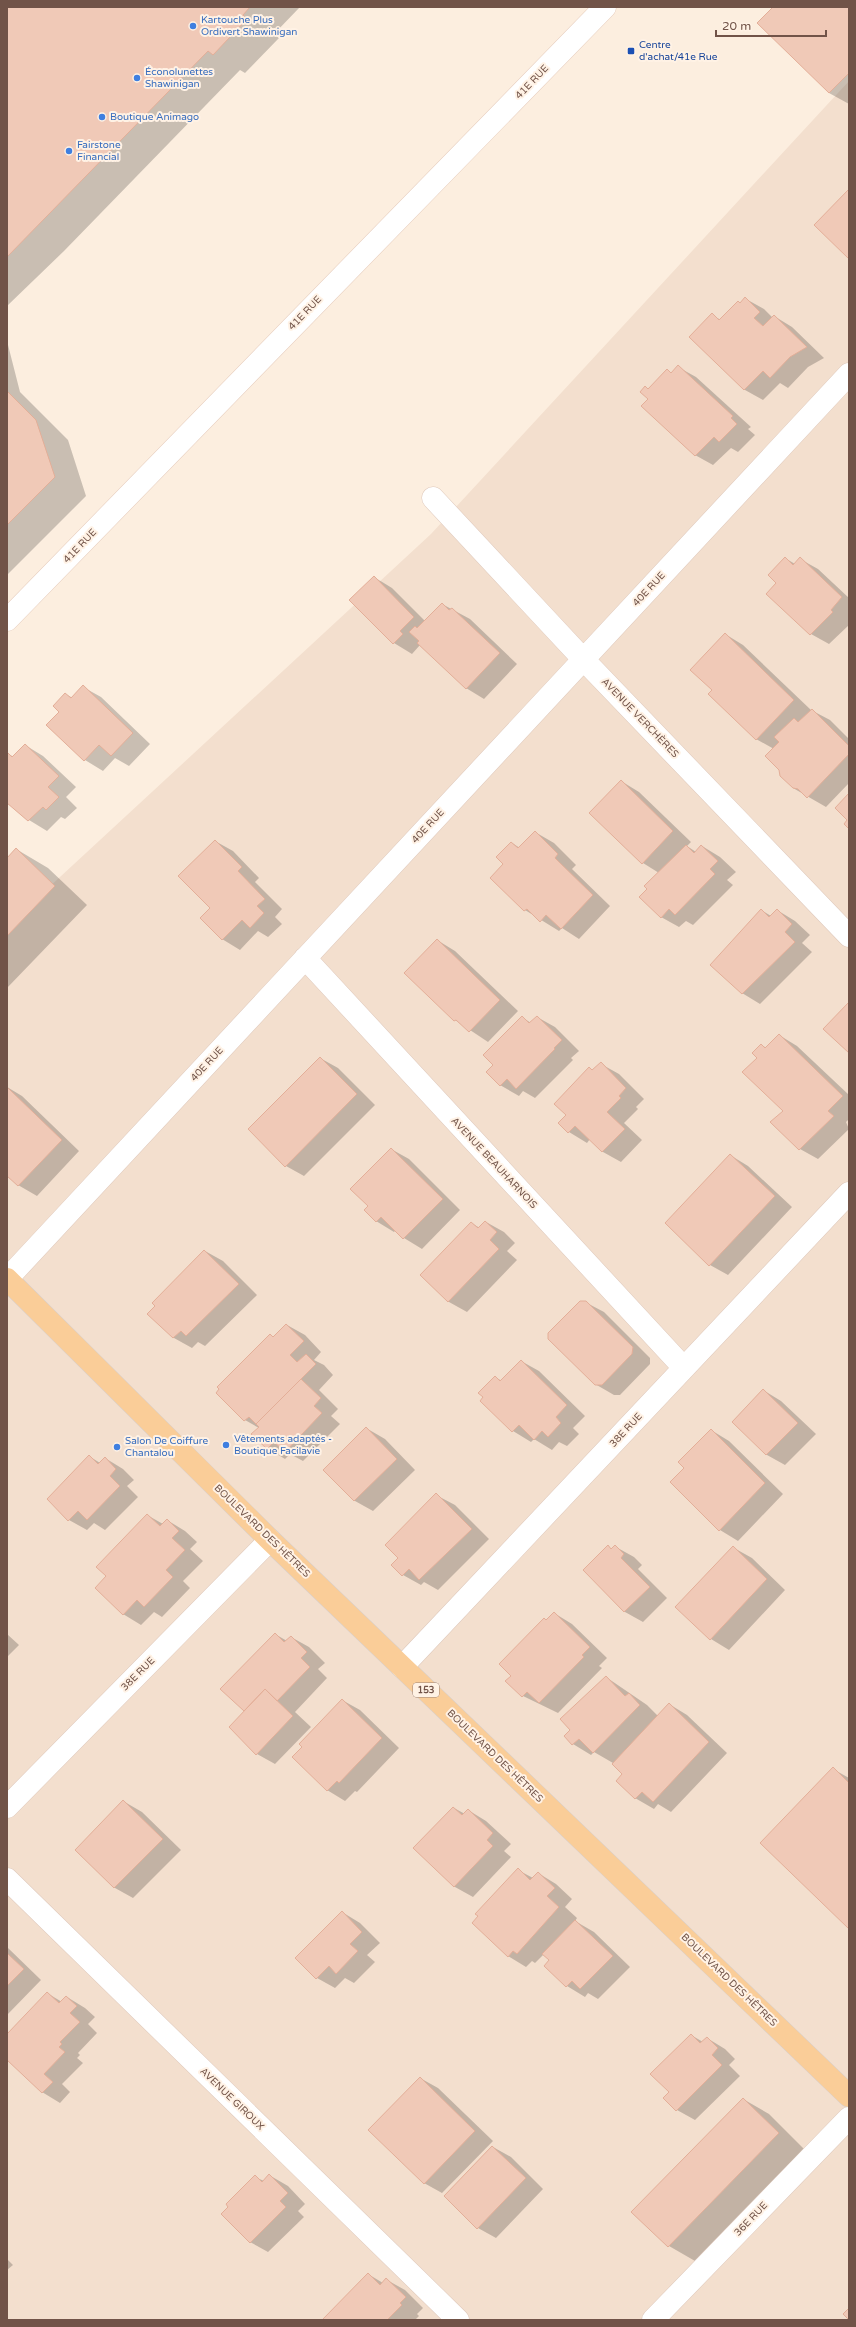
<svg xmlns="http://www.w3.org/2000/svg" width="856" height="2327" font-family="'Varela Round',sans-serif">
<rect width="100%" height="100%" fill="#fceedf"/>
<!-- residential -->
<path fill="#f3dfce" d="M849 81V2320H7V926L431 534Z"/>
<!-- shadow -->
<path fill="#0003" d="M7 7H300L274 34 279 38 245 73 240 70 64 251 7 306Z
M774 7H849V104L829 93Z
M746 299 764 309 773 318 774 316 792 327 824 358 808 367 788 388 780 383 763 400 745 390 690 337 712 315 721 320Z
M7 341 20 392 68 440 86 496 7 575Z
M678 367 696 377 751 427 748 429 755 435 738 452 731 448 713 465 695 455 649 399V390L668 371 672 373Z
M785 558 795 564 800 559 818 569 849 598V625L829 644 811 634 778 583Z
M374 577 392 588 425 621 442 604 470 619 517 664 484 699 466 688 420 645 412 654 394 643Z
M725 634 743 645 811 710 830 720 849 739V783L826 807 793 788 774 749 756 739 713 690Z
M83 687 101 697 150 744 129 766 115 758 103 771 85 760 48 725 60 712 65 694 73 698Z
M25 745 43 756 76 787 66 797 77 808 65 819 61 817 47 831 29 820 7 800V753L14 757Z
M621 781 639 792 691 842 687 846 696 852 702 846 720 857 736 872 727 880 733 885 693 925 686 921 679 927 661 917 648 889 659 873 643 863Z
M535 832 554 843 576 865 572 869 610 906 579 939 562 928 559 931 525 910 504 864 512 843 520 848Z
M215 841 233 851 259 878 255 882 282 909 275 917 282 924 268 937 258 931 240 950 222 939 211 908Z
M16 849 48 868 87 905 7 988V859Z
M761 910 771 916 777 910 795 921 810 935 802 943 812 952 760 1004 742 993Z
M437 940 455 951 518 1011 488 1042 455 1020Z
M522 1017 531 1023 537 1017 555 1027 579 1051 571 1058 573 1060 535 1098 523 1091 519 1096 500 1085 495 1065Z
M779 1035 797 1046 849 1095V1119L846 1122 849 1129 818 1159 800 1149 758 1058 761 1045 767 1048Z
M320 1058 338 1068 375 1105 304 1176 286 1166Z
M601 1064 619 1074 644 1099 636 1107 638 1109 624 1123 642 1140 621 1162 603 1152 590 1139 587 1143 569 1132 559 1123 568 1115 593 1071Z
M7 1087 22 1096 79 1151 37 1196 18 1185 7 1174Z
M391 1149 409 1159 460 1210 422 1249 404 1238 396 1230 394 1232 376 1221 370 1206Z
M730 1155 748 1166 792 1207 728 1275 710 1265Z
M486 1222 504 1232 515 1243 507 1251 517 1260 467 1312 449 1302 421 1275 471 1223 480 1228Z
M205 1251 223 1261 257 1295 205 1346 198 1342 192 1348 174 1338 149 1314Z
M585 1302 604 1312 650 1358V1364L620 1395H614L595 1384Z
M287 1325 305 1335 321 1352 314 1360 324 1365 333 1375 319 1390 338 1409 331 1416 340 1424 303 1461 290 1454 285 1459 267 1448 259 1428 245 1420 274 1338Z
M521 1361 539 1371 585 1416 573 1428 579 1434 567 1446 559 1442 552 1450 534 1439 531 1442 513 1431 482 1401 495 1377 502 1381Z
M763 1390 781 1401 816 1434 785 1465 767 1455 733 1421Z
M366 1428 385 1439 415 1470 373 1511 355 1501 324 1470Z
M711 1430 729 1441 783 1494 738 1541 720 1530 671 1482 685 1468Z
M89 1456 100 1463 105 1458 123 1469 134 1480 127 1486 138 1497 105 1530 94 1523 87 1530 69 1520Z
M436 1495 455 1505 489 1539 438 1590 424 1582 421 1585 403 1575 399 1558Z
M147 1515 163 1524 167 1520 185 1531 197 1542 190 1549 203 1561 183 1581 190 1588 162 1617 154 1612 141 1625 123 1614 108 1576Z
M608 1547 613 1550 616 1547 634 1557 642 1565 638 1569 667 1598 643 1622 625 1612 584 1570Z
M734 1548 752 1558 785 1590 729 1650 711 1639Z
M554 1613 572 1624 607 1658 599 1666 602 1668 558 1713 523 1696 512 1676 547 1621Z
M7 1634 19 1645 7 1657Z
M275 1634 287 1641 291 1637 309 1647 325 1663 318 1669 327 1678 295 1712 311 1727 275 1764 257 1754 245 1711 221 1689Z
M606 1677 647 1705 658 1716 669 1704 687 1715 727 1753 671 1812 658 1804 654 1809 635 1798 623 1774 613 1763 594 1752 591 1755 573 1744 565 1736 572 1730Z
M342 1700 360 1710 399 1748 357 1792 355 1791 345 1801 327 1790Z
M833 1769 849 1778V1927Z
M123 1801 142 1812 181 1850 133 1898 115 1888 76 1850Z
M454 1808 465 1814 468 1810 486 1821 511 1844 504 1851 511 1857 473 1897 455 1887 415 1848Z
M518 1870 533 1878 538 1873 556 1884 572 1899 565 1907 577 1918 575 1921 594 1932 630 1967 598 1999 588 1993 585 1997 567 1986 545 1966 550 1960 544 1954 535 1963 532 1961 526 1967 508 1956Z
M342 1912 360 1923 380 1943 367 1955 375 1962 354 1983 345 1978 335 1988 317 1978 297 1958Z
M7 1947 41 1980 7 2015Z
M47 1993 62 2002 67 1997 85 2008 95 2017 88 2024 97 2033 78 2053 80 2055 77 2058 83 2063 62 2084 70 2092 60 2103 42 2092 7 2058V2035Z
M691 2035 703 2042 707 2038 725 2049 735 2059 729 2065 740 2076 695 2120 677 2110 670 2092Z
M420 2078 438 2088 493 2141 442 2193 424 2183Z
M743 2099 769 2114 804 2149 695 2261 669 2246 633 2212Z
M493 2147 511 2157 543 2189 496 2238 478 2228Z
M269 2175 288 2186 305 2204 298 2211 304 2217 268 2252 250 2242 255 2177 264 2181Z
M7 2259 13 2265 7 2270Z
M368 2274 383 2283 387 2280 405 2290 423 2308 417 2314 419 2316 415 2320H324Z"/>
<!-- building -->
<path fill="#f0c9b7" stroke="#e3ae98" d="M7 7H250L243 15 247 19 213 55 208 51 7 257Z
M773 7H849V73L829 93 757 23Z
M849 189V259L814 225Z
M745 297 760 312 754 318 763 326 774 315 807 347 790 357 770 378 763 371 744 390 689 337 712 313 719 320 738 301 740 303Z
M678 365 733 416 731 418 737 424 719 442 714 437 695 456 641 406 648 399 640 392 645 386 648 389 667 369 671 373Z
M7 391 36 420 55 477 7 525Z
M785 557 793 565 800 557 842 597 831 610 833 612 810 635 766 594 776 583 768 575Z
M374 576 414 617 400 631 403 634 393 644 349 600Z
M442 603 449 610 452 608 500 653 466 689 417 643 419 641 409 632 415 626 417 628Z
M725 633 794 700 756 740 708 694 712 690 690 670Z
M83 685 133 733 111 756 99 745 84 761 46 725 59 712 53 706 65 693 71 698Z
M812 709 849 746V754L807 798 798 789 793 788 780 776 779 770 765 756 779 742 774 737 794 718 798 722Z
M25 744 59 776 48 787 59 797 46 810 43 807 28 821 7 803V752L12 757Z
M621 780 673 831 642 864 589 813Z
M849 793V829L844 824 847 820 835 808Z
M535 831 558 854 555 858 593 895 561 929 546 915 540 922 527 909 524 911 490 878 503 864 496 857 511 842 518 848Z
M215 840 242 867 238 871 265 899 257 906 264 913 250 928 242 920 222 940 200 918 210 908 178 876Z
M686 845 694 853 701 845 718 861 710 869 715 874 675 915 669 909 661 918 639 897 647 889 644 886Z
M16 848 55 886 7 936V858Z
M761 909 769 917 777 909 792 924 785 932 795 942 742 994 710 965Z
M437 939 500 1000 469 1032 456 1020 454 1021 404 973Z
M849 1002V1053L823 1029Z
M522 1016 529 1023 537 1016 562 1040 554 1048 555 1049 516 1089 507 1079 500 1086 486 1072 493 1065 483 1055Z
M779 1034 843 1096 828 1111 834 1116 799 1150 770 1122 783 1111 742 1072 757 1058 752 1053 761 1044 765 1048Z
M320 1057 357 1094 285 1167 248 1129Z
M601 1062 626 1088 619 1096 621 1098 607 1112 625 1129 602 1152 575 1126 568 1133 558 1123 566 1115 554 1104 589 1067 592 1070Z
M7 1087 62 1140 18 1186 7 1176Z
M391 1148 443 1199 403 1239 381 1217 376 1222 364 1210 368 1206 350 1189Z
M730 1154 775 1196 709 1266 665 1223Z
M485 1221 497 1232 490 1240 499 1249 448 1302 420 1275 471 1222 478 1228Z
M204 1250 239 1284 186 1336 181 1331 173 1338 147 1314 155 1306 152 1303Z
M580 1301H586L633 1347 632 1354 602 1385H595L548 1339V1333Z
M286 1324 304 1341 290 1355 297 1362 306 1354 316 1364 256 1424 249 1417 244 1421 216 1393 219 1389 217 1387 270 1334 273 1337Z
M521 1360 567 1405 556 1417 561 1423 548 1437 542 1431 534 1440 519 1425 512 1432 480 1401 483 1397 478 1393 495 1376 500 1381Z
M301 1379 321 1398 314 1406 322 1413 285 1452 274 1442 267 1449 251 1434 259 1427 256 1424Z
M763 1389 798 1423 766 1455 732 1422Z
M366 1427 397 1459 354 1501 323 1470Z
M711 1429 765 1483 719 1531 670 1482 684 1468 678 1462Z
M89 1455 98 1464 105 1457 116 1469 110 1476 120 1486 87 1520 78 1511 68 1521 47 1499Z
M436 1493 472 1529 419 1580 409 1569 402 1576 391 1565 398 1558 385 1545Z
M147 1514 160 1526 167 1519 179 1531 172 1538 185 1550 166 1570 173 1577 144 1607 137 1600 123 1615 95 1588 106 1576 96 1567Z
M608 1545 611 1549 615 1545 624 1554 621 1558 650 1587 624 1612 583 1570Z
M733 1546 767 1579 710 1640 675 1607Z
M554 1612 590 1647 582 1655 584 1657 539 1703 527 1692 522 1697 505 1681 511 1676 499 1664 544 1618 546 1620Z
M275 1633 284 1642 291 1636 307 1652 301 1658 310 1667 277 1701 265 1689 244 1711 220 1689Z
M606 1676 625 1696 629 1693 640 1705 593 1753 579 1739 572 1745 564 1736 570 1730 560 1719Z
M265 1689 293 1716 256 1755 229 1727Z
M342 1699 382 1738 339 1783 337 1781 327 1791 292 1757 302 1747 299 1744Z
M669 1703 709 1742 653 1802 642 1792 635 1799 616 1781 622 1774 612 1764Z
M833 1767 849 1783V1929L760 1843Z
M123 1800 163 1839 114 1888 75 1850Z
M453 1807 462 1815 468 1809 493 1833 487 1840 493 1846 454 1887 413 1848Z
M518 1868 530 1880 538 1872 555 1888 547 1896 559 1907 517 1954 513 1951 508 1957 472 1923 478 1916 475 1914Z
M342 1911 362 1932 350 1944 358 1951 336 1974 329 1966 316 1979 295 1958Z
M575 1920 613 1956 580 1989 572 1981 566 1987 544 1966 549 1960 542 1954Z
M7 1953 24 1969 7 1986Z
M47 1992 59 2003 66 1996 77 2006 70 2013 80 2022 60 2042 62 2044 59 2047 65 2052 44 2074 53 2082 42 2093 7 2060V2034Z
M691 2034 700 2043 707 2037 718 2048 712 2055 722 2065 676 2111 663 2098 669 2092 650 2074Z
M420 2077 475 2131 424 2184 368 2130Z
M743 2098 779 2133 668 2247 631 2212Z
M492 2146 526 2178 477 2229 444 2196Z
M269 2174 288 2193 280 2201 286 2207 250 2243 221 2214 228 2207 226 2204 255 2175 262 2182Z
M368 2273 380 2285 386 2278 406 2297 400 2303 402 2305 387 2320H322Z
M849 2308V2320L843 2314Z"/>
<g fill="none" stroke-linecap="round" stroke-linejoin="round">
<!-- street casing -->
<g stroke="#dfc9bc" stroke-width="23">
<path id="street" d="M433 498 583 659 849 936
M305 958 684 1368
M7 1279 849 374
M402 1667 849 1193
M7 1807 270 1540
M7 1879 458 2320
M653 2320 849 2118"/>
</g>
<!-- secondary casing -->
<g stroke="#e6ccbc" stroke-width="23">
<path id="secondary" d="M7 620 605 7"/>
</g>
<!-- primary casing -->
<g stroke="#d7cfcc" stroke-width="23">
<path id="primary" d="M7 1279 270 1540 849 2096"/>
</g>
<!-- street -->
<use href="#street" stroke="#fff" stroke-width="22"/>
<!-- secondary -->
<use href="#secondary" stroke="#fff" stroke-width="22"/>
<!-- primary -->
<use href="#primary" stroke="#facd98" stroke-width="22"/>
</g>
<!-- markers -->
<g fill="#3f7fe0" stroke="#fff2e5" stroke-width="1.5">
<circle cx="193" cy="26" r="4"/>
<circle cx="137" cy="78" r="4"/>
<circle cx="102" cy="117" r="4"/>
<circle cx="69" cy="151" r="4"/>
<circle cx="226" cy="1445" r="4"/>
<circle cx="117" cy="1447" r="4"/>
</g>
<rect fill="#1a4fb4" stroke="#fff2e5" stroke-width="1.5" x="627" y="47" width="8" height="8" rx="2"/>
<g text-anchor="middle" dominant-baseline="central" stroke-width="4" stroke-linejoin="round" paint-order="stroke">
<!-- shield labels -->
<rect fill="#fff2e5" stroke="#9c8377" stroke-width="1" x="413" y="1683" width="26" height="14" rx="3"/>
<g font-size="9" font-weight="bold" fill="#715348">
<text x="426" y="1690">153</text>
</g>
<!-- shop labels -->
<g font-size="10" fill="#366cbe" stroke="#fff2e5" text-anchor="start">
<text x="201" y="20">Kartouche Plus<tspan x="201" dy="12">Ordivert Shawinigan</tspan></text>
<text x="145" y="72">Éconolunettes<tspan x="145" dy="12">Shawinigan</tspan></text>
<text x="110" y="117">Boutique Animago</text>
<text x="77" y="145">Fairstone<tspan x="77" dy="12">Financial</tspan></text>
<text x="234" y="1439">Vêtements adaptés -<tspan x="234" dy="12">Boutique Facilavie</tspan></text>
<text x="125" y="1441">Salon De Coiffure<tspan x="125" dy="12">Chantalou</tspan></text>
</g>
<!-- transit labels -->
<g font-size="10" fill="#164399" stroke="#fff2e5" text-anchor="start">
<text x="639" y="45">Centre<tspan x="639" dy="12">d'achat/41e Rue</tspan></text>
</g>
<!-- street labels -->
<g font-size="10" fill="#715348" stroke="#fff2e5">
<text transform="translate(532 82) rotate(-46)">41E RUE</text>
<text transform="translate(305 313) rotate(-46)">41E RUE</text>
<text transform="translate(80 546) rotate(-46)">41E RUE</text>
<text transform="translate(649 589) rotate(-47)">40E RUE</text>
<text transform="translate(640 718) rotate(46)">AVENUE VERCHÈRES</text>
<text transform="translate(428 826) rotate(-47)">40E RUE</text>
<text transform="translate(207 1064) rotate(-47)">40E RUE</text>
<text transform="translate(494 1163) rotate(47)">AVENUE BEAUHARNOIS</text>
<text transform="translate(626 1430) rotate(-47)">38E RUE</text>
<text transform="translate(262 1531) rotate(44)">BOULEVARD DES HÊTRES</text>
<text transform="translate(138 1674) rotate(-45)">38E RUE</text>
<text transform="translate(495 1756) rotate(44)">BOULEVARD DES HÊTRES</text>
<text transform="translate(729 1980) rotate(44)">BOULEVARD DES HÊTRES</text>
<text transform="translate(232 2099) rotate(44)">AVENUE GIROUX</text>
<text transform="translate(751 2219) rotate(-46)">36E RUE</text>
</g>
</g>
<!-- border -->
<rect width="856" height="2327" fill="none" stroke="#715348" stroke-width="16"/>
<!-- scale -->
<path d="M716 30v6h110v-6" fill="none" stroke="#715348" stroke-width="2"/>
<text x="722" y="30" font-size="12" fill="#715348" stroke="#fff2e5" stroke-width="3" paint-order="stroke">20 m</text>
</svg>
